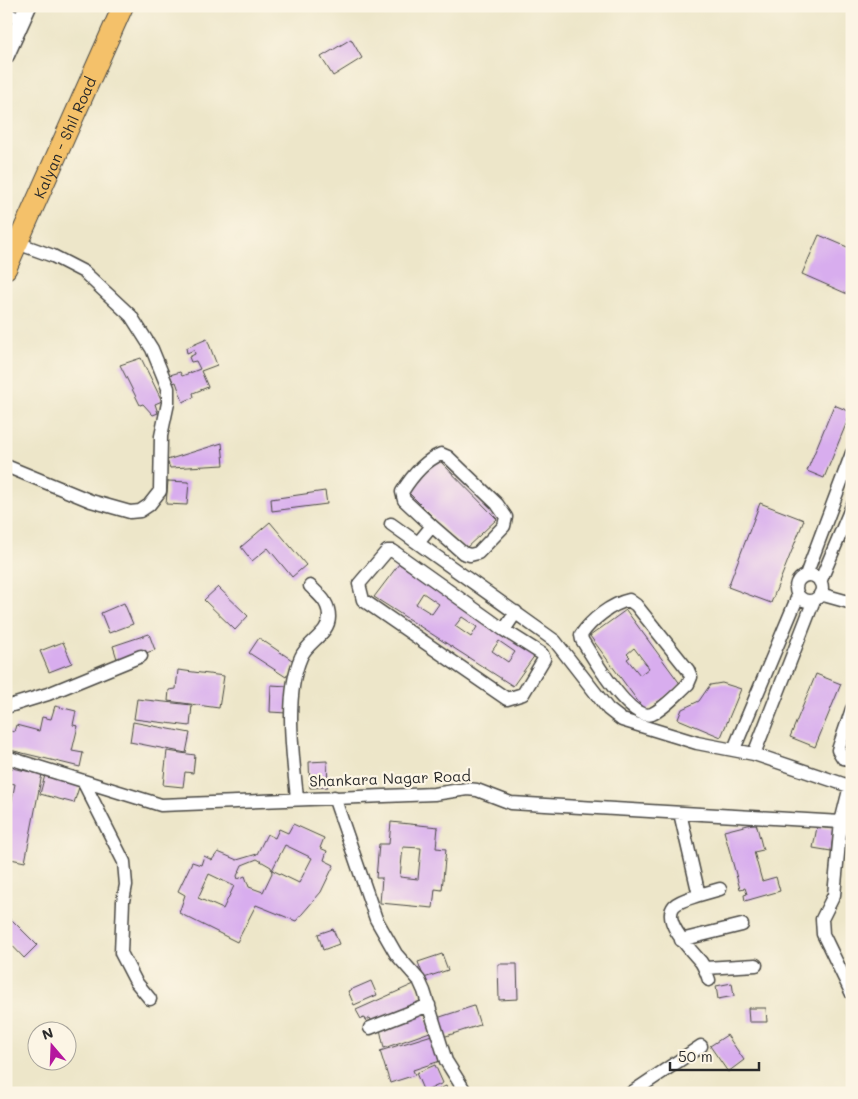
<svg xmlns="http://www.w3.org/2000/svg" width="858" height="1099" font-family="Mali,sans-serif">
<rect width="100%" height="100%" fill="#fcf5e5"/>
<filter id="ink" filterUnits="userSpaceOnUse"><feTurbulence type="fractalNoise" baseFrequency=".02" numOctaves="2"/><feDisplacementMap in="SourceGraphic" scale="10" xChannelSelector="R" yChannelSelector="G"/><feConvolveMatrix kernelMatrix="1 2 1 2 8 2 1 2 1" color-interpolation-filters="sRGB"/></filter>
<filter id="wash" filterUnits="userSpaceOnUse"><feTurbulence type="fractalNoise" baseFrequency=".0096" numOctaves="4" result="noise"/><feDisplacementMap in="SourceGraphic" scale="20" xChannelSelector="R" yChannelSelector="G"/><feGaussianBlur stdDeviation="1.12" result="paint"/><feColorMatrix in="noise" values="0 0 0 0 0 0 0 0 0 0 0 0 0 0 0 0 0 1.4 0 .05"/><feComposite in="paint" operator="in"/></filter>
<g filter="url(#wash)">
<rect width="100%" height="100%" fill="#ede6c9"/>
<g id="blocks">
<!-- building -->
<path fill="#d8adee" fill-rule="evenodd" d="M351 39 362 58 333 76 321 57Z
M819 235 852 249V296L802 274Z
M207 339 217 365 201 371 208 387 193 393 194 397 183 402 176 382 173 383 170 375 180 372 182 376 200 369 196 361 191 362 189 357 195 354 194 350 187 353 186 348Z
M141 358 162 401 155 404 158 413 153 415 143 404 140 405 120 365Z
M834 405 851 412 824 478 807 471Z
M222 443 224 465 170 468 167 460Z
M438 459 497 519 465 549 406 490Z
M168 481 189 482 187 505 166 504Z
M325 491 327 504 272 511 271 499Z
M760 503 804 520 771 603 728 587Z
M270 522 306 565 292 577 268 548 252 561 241 547Z
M399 564 535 655 513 686 374 597ZM423 593 439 604 432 614 416 604ZM462 617 477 627 471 637 455 626ZM499 641 515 652 508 662 492 651Z
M218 587 248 616 235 630 204 600Z
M124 603 133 624 109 633 101 613Z
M626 610 681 685 645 711 590 636ZM634 648 649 668 640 675 627 659 630 657 627 654Z
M149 634 155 650 118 662 113 646Z
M259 638 295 662 286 677 249 653Z
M63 642 72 663 49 672 40 651Z
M178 670 224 676 219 708 168 701 169 690 176 689Z
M816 674 841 684 815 747 790 737Z
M722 683 741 689 721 737 678 719 682 709 699 701 710 685Z
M271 685 288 686 287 713 270 712Z
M137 699 192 705 190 726 134 719Z
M55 706 76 711 73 725 78 726 72 751 83 753 80 767 6 749V730L14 732 16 725 39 731 42 717 51 719Z
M133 722 190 733 186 753 130 742Z
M167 751 195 755 193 773 185 772 183 787 163 785Z
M327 761 328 787 310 788 309 762Z
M6 767 42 774 25 862 6 858V810H10L15 784 6 782Z
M45 775 80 784 74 803 40 794Z
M391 822 438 827 436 848 446 849 442 890 435 889 433 908 380 903 382 878H376L379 844H389ZM403 847 421 848 418 879 400 877Z
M756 823 763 850 754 852 762 881 776 877 780 891 745 901 744 895 747 894 745 888 740 889 724 831Z
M293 824 324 838 320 848 327 851 324 860 334 865 321 892 296 921 256 905 237 942 179 913 185 895 178 891 192 862 201 865 204 856 212 860 218 852 237 860 257 854 267 834 275 838 279 829 288 833ZM285 845 312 858 299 883 272 870ZM257 859 271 867 272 873 263 892 249 887 245 876 238 879 237 876 242 865ZM209 874 234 886 223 909 198 898Z
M817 827 834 829 831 851 813 848Z
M11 919 37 945 24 958 6 939V923Z
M333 929 339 944 323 950 318 934Z
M442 954 448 970 424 978 418 962Z
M498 964H517L518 999 499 1000Z
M371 981 377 995 354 1005 348 991Z
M732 983 734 996 718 999 716 986Z
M414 984 422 1003 373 1024 370 1018 365 1021 364 1018 361 1019 356 1010Z
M474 1006 480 1025 440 1038 434 1019Z
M748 1008H766L767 1022H749Z
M424 1013 430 1032 384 1048 380 1029Z
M432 1035 440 1061 413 1070 415 1075 390 1083 380 1051Z
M727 1035 744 1060 728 1072 710 1046Z
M435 1065 443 1083 424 1092 416 1073Z
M446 1086 449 1093H431Z"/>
</g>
</g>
<g filter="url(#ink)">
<use href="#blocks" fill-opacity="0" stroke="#484743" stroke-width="1"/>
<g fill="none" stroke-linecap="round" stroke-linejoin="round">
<!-- minor casing -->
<g stroke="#484743" stroke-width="15">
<path id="minor" d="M6 13 22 21
M6 466 91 501 130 512 140 511 149 505 160 491 161 436 168 403V388L152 349 131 316 84 272 53 256 17 243
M391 524 555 641 608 709 622 720 697 743 754 754 852 787
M418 543 432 526 404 500 402 492C412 476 424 461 441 454L448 457 497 504 506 517 504 526 478 553 470 555 463 553 432 526
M796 588a13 13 0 1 1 26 0a13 13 0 1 1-26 0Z
M806 575 852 453
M820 582 852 506
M820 594 852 603
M629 600 636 605 688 670 691 677 688 684C678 693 665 708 652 714 630 722 592 656 582 640L581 635C591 620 611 604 629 600Z
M504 630 393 551H387L359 584 363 600 507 699 523 694 544 659 542 654 504 630 516 612
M6 707 48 694 141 656
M852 709 838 750 843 758 852 760
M734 749 798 596
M754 754 814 600
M6 757 161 805 434 794 467 789 477 790 511 803 841 822
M83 781 124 862 126 885 123 901 121 953 136 982 150 999
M850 786 841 822 834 895 822 919 823 934 852 994
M334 797 376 919 396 954 419 980 424 991 446 1061 466 1093
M297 798C293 757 284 695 301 657 307 642 329 634 329 617 329 602 320 596 310 586
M680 813 699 895C691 898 680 900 674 906 661 922 693 952 701 962 705 968 707 974 709 980
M699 895 720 889
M681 940 742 925
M705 968 756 965
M370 1028 429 1005
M631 1093 701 1046"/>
</g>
<!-- tertiary casing -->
<g stroke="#484743" stroke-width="19">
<path id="tertiary" d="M6 55 28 6"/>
</g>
<!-- primary casing -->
<g stroke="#484743" stroke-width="22">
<g id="primary">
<path id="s1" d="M6 269 123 6"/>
</g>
</g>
<!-- minor -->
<use href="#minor" stroke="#fff" stroke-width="12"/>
<!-- tertiary -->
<use href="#tertiary" stroke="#fff" stroke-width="16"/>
<!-- primary -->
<use href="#primary" stroke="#f4c16a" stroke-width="20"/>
</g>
</g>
<g text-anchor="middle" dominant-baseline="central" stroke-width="4.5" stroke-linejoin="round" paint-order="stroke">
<!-- street labels -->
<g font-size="15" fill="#2b2b2b" stroke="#fcf5e5">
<text stroke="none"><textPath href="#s1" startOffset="144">Kalyan - Shil Road</textPath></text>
<text transform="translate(390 778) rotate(-2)">Shankara Nagar Road</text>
</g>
</g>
<!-- margin -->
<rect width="858" height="1099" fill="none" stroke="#fcf5e5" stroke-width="25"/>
<!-- north arrow -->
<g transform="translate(52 1046) rotate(341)"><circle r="24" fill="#fcf5e5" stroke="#a8a49b"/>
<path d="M0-4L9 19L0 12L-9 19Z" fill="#b5179e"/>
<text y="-8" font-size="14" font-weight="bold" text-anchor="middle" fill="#2b2b2b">N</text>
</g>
<!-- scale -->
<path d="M670 1062v8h89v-8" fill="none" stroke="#2b2b2b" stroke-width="2.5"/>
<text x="678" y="1062" font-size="15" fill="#2b2b2b" stroke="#fcf5e5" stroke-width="4" paint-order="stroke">50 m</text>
</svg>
